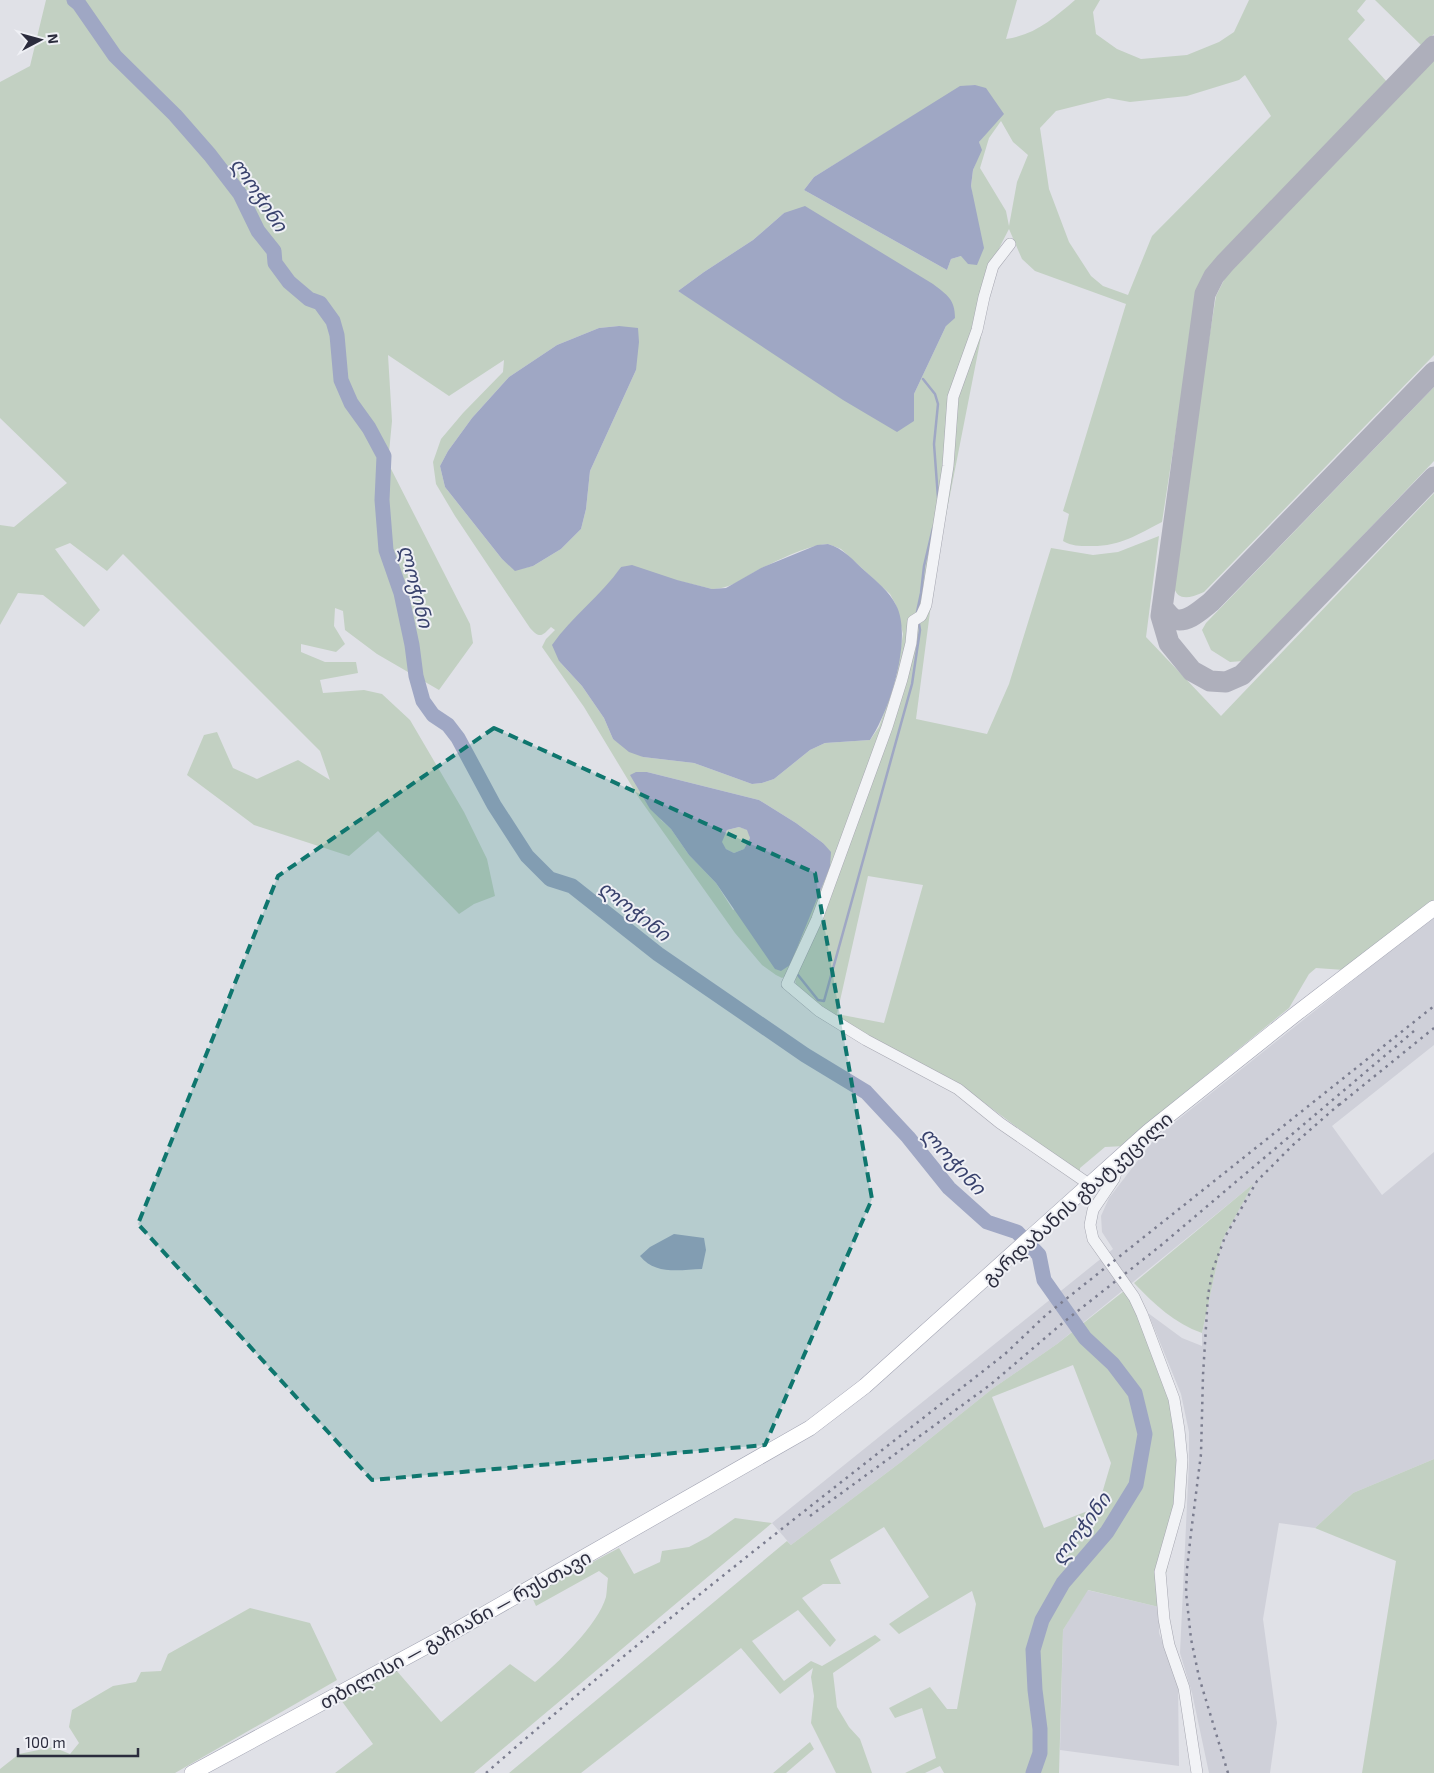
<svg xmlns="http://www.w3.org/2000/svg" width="1434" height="1773" font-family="'Exo 2','Noto Sans Georgian',sans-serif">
<rect width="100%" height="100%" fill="#e0e1e7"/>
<!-- built -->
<path fill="#cfd0d9" d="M1434 916V1045L1332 1126 1382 1195 1434 1152V1459L1353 1493 1315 1528 1279 1523 1263 1619 1277 1723 1270 1773H1209L1192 1693 1180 1653 1189 1462V1432L1181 1394 1148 1313 1182 1338 1202 1346V1333L1222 1241 1252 1185 1057 1344 992 1389 901 1462 791 1545 772 1523 1113 1249 1102 1232 1101 1216 1109 1198 1156 1137Z
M1087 1590 1159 1607V1633L1178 1683 1179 1766 1060 1750 1063 1630Z"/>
<!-- green -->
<path fill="#c2d0c2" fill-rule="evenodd" d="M46 0H1017L1006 39C1035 35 1054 18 1075 0H1100L1093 12 1096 34 1117 49 1141 59 1187 55 1219 42 1234 32 1249 0H1366L1357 11 1365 20 1348 39 1388 83 1245 229 1210 272 1200 288 1195 307 1162 522C1137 535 1119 547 1089 546 1079 546 1072 546 1063 541L1069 514 1063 511 1126 304 1035 271 1022 259 1009 229C990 265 978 292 972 333L981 337 936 566 916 719 987 734 1009 684 1051 548 1093 555 1118 552 1159 536 1146 637 1221 716 1434 493V901L1344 970 1316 968 1309 974 1289 1008 1150 1121 1125 1146 1105 1147 1080 1168V1174L963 1087 827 1013 796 987 795 978 789 974 782 978 776 975 762 965 735 933 639 798 584 707 542 647 546 639 555 630 551 627C542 636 540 639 530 628L455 516 436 484 433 462 441 439 463 413 503 372 504 360 449 396 388 355 392 421 388 463 470 624 473 643 439 690 377 654 345 630 343 611 335 608 334 626 345 644 336 652 301 644V652L325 662H356L358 673 320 680 323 693 364 690 382 694 410 720 464 812 487 859 495 896 474 904 459 914 378 831 349 856 254 825 187 775 204 735 217 732 233 768 257 779 298 760 330 780 320 751 123 554 107 571 70 543 55 549 100 610 84 627 43 595 18 593 0 625V525L14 527 67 483 0 418V82L30 66ZM1245 75 1271 116 1152 236 1128 295 1103 286 1091 276 1069 242 1049 189 1040 128 1056 111 1108 98 1130 102 1187 96 1239 80ZM975 85 988 130 979 142 981 150 973 170 971 186 974 206 961 256 951 259 947 270 804 190 814 177 960 87ZM1001 121 1013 142 1028 155 1017 182 1009 226 1006 211 980 168 989 138ZM784 213 946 326 914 394V421L678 291 704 272 753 240ZM619 326 636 370 590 471 586 509 581 529 561 549 533 566 515 570 502 559 445 487 440 466 448 451 472 418 509 377 557 345 599 328ZM828 544 841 549 890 594 896 605 903 634 896 678 879 727 870 740 825 743 810 750 774 779 762 783 752 784 694 763 643 757 613 739 604 718 582 686 559 661 621 567 712 589C735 588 743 577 762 568 781 559 808 545 828 544ZM636 772H647L759 800 796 823 823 843 830 853 733 910 716 883 689 855 671 829 661 820ZM868 876 923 885 884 1023 837 1014Z
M1375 0H1434V34L1422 46Z
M1434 59V355L1204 592C1176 605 1172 593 1172 566L1216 296 1229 270Z
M1434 387V461L1243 661 1230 662 1211 650 1202 630 1206 623Z
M739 827 748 830 750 838 744 849 734 853 726 849 721 842 727 830Z
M1253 1184 1222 1241 1202 1333C1174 1323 1155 1305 1134 1283Z
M1124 1291 1132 1303 1170 1399 1176 1447 1178 1487 1168 1564 1159 1607 1088 1590 1063 1630 1059 1773H944L940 1766 925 1773H905L936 1758 922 1708 895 1718 889 1708 930 1687 947 1709H957L976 1604 972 1591 899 1634 889 1624 929 1597 884 1527 830 1560 841 1584H823L802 1598 836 1640 830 1647 798 1610 752 1641 784 1681 811 1661 822 1666 875 1635 881 1640 833 1673 837 1707 849 1727 860 1739 872 1773H836L811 1723 814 1696 811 1677 813 1668 780 1694 741 1648 581 1773H509L787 1541 791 1545 901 1462 992 1389 1057 1344ZM1073 1365 1111 1463 1098 1507 1044 1528 992 1397Z
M1434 1459V1773H1362L1396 1561 1315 1528 1353 1493Z
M735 1518 772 1523 474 1773H335L373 1744 341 1700 396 1670 441 1722 510 1664 535 1682C557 1664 598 1625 606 1597 607 1591 607 1584 608 1578L599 1571 536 1606 531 1595 619 1548 634 1574 660 1562 662 1551 689 1547 708 1537Z
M250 1608 310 1623 337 1680 175 1773H0V1769L19 1754 53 1747 70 1754 79 1743 69 1727 72 1710 113 1686 136 1682 141 1672 161 1671 168 1654Z
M810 1742 814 1749 786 1773H773Z"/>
<!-- water -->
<path fill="#9fa7c4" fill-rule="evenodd" d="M975 85 986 88 1004 114 979 142 982 150 973 170 971 186 984 248 977 265 968 264 961 256 951 259 947 270 804 190 814 177 960 86Z
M805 206 933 284C947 295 955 299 955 318L946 326 914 394V421L897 432 843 400 678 291 704 272 753 240 784 213Z
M619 326 638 328 639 342 636 370 590 471 586 509 581 529 561 549 533 566 515 571 502 559 445 487 440 466 448 451 472 418 509 377 557 345 599 328Z
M828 544C843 548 854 561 865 571 876 581 889 591 896 605 913 637 890 711 870 740L825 743 810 750 774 779 762 783 752 784 694 763 643 757 629 752 613 739 604 718 582 686 559 661 552 645C572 616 601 596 621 567L632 565 677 580 712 589 726 588 761 568 817 545Z
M636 772H647L759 800 796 823 823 843 831 852 830 867 790 965 781 971 775 969 716 883 689 855 671 829 650 809 630 775ZM739 827 747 830 750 838 744 849 734 853 726 849 722 842 727 830Z
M674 1234 704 1238 706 1250 702 1269C679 1270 655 1275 640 1256L650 1247Z"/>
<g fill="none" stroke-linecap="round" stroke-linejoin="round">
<!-- stream -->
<path stroke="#9fa7c4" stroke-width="2.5" d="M923 379 935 394 938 404 934 444 938 498
M917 612 921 593 924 566 933 528
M798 975 818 1000 824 1001 912 684 920 630 919 624"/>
<!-- river -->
<path stroke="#9fa7c4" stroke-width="15" d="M74 0 79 4 115 56 175 115 210 155 240 194 258 231 274 251 275 263 289 282 309 299 320 303 333 321 337 335 341 380 351 403 369 428 384 456 382 500 386 550 401 593 412 645 416 676 423 701 433 715 448 725 458 738 494 805 527 856 550 879 572 886 658 954 805 1055 866 1092 908 1137 949 1188 987 1222 1017 1232 1039 1255 1044 1280 1085 1338 1113 1364 1135 1393 1145 1434 1136 1485 1107 1532 1063 1583 1042 1620 1033 1650 1035 1690 1040 1729V1753L1033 1773"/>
<!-- taxiway -->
<path stroke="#aeafbb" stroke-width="21" d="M1434 46 1225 263 1214 276 1205 294 1161 616 1169 643 1192 671 1210 681 1226 682 1242 675 1434 477
M1162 607C1165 610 1170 617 1174 619 1187 624 1202 609 1211 602L1434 372"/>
<!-- minor casing -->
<g stroke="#a6a7b1" stroke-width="12">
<path id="minor" d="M1010 244 993 266 984 297 977 330 953 397 948 466 926 605 921 616 913 621 911 643 902 679 887 727 817 919 787 984 819 1011 866 1040 958 1089 1000 1123 1083 1180 1087 1187
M1121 1157 1114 1179 1093 1210 1090 1225 1093 1239 1134 1297 1142 1314 1174 1399 1179 1430 1182 1460 1179 1505 1160 1572 1164 1619 1169 1645 1184 1688 1197 1773"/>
</g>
<!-- major casing -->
<g stroke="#a1a3b2" stroke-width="16">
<path id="major" d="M192 1773 453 1632 810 1428 865 1386 1149 1131 1297 1013 1434 908"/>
</g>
<!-- minor -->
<use href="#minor" stroke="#f2f3f6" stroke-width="11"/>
<!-- major -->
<use href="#major" stroke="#fff" stroke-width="15"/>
<!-- rail -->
<path stroke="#7b7d8f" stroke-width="2.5" stroke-dasharray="2.5 5" stroke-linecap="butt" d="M1339 1105 1434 1028
M810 1516 990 1385 1065 1321 1159 1247 1414 1031
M486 1773C653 1627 830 1491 1005 1354L1046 1315 1434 1006
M1228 1773 1199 1677 1191 1639 1186 1592 1187 1569 1191 1533 1201 1454 1203 1375 1208 1295 1213 1269 1225 1237 1257 1181 1294 1144 1343 1101"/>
</g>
<!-- marked area -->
<path fill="#0f766e" fill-opacity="0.2" stroke="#0f766e" stroke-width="4" stroke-dasharray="10 6" stroke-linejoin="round" d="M494 728 815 873 872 1199 765 1445 372 1480 138 1224 278 876Z"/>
<g text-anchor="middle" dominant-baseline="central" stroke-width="4" stroke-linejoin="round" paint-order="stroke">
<!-- street labels -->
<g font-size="19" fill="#2b2c3d" stroke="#eff0f5">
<text transform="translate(1077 1198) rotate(-42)">გარდაბანის გზატკეცილი</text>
<text transform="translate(455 1629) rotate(-29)">თბილისი — გაჩიანი — რუსთავი</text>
</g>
<!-- water labels -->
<g font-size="20" font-style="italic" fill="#39426d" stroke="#eff0f5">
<text transform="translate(260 194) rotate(56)">ლოჭინი</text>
<text transform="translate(417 586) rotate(76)">ლოჭინი</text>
<text transform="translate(635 910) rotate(38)">ლოჭინი</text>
<text transform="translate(954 1160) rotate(47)">ლოჭინი</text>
<text transform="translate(1080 1528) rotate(-53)">ლოჭინი</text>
</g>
</g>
<!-- north arrow -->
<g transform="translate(40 40) rotate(84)" stroke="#eff0f5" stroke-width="4" paint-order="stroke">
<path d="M0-4L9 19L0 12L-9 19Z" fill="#2b2c3d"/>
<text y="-8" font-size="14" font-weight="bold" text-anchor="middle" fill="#2b2c3d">N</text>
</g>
<!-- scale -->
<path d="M18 1748v8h120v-8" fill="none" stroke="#2b2c3d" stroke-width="2.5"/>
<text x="25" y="1748" font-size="15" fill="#2b2c3d" stroke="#eff0f5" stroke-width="4" paint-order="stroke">100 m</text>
</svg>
